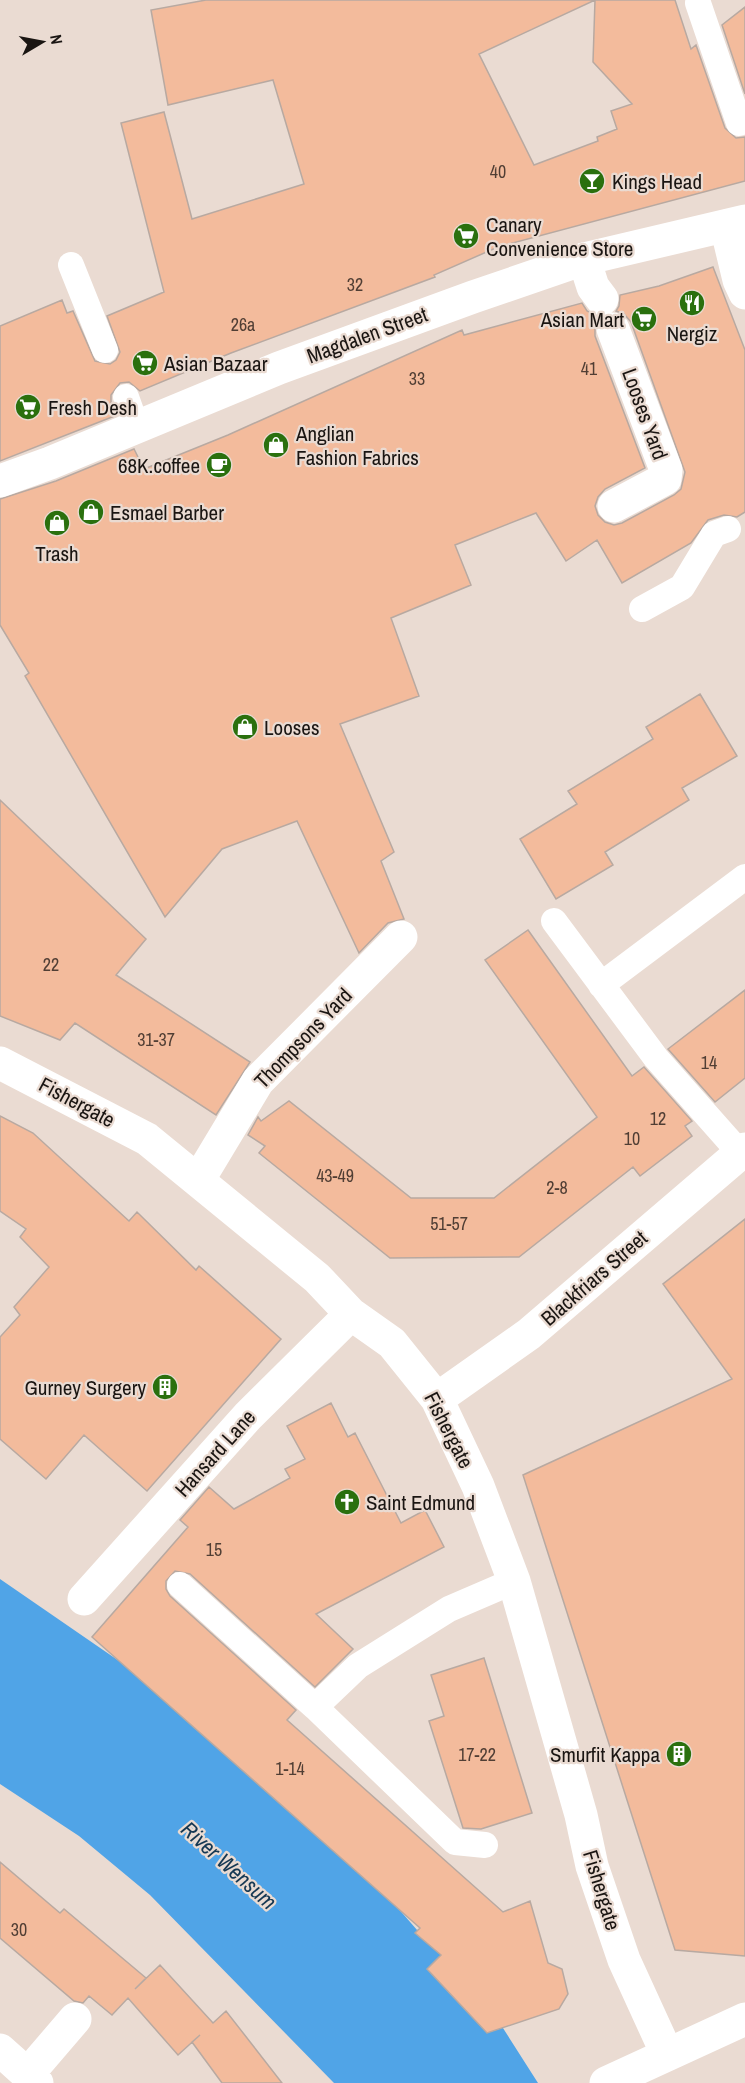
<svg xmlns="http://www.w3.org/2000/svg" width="745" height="2083" font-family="'Archivo Narrow',sans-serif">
<rect width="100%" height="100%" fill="#eadbd2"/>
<!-- water -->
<path fill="#50a4e7" d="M0 1579 167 1694 357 1861 424 1938 480 1992 538 2083H334L150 1895 79 1836 0 1784Z"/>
<!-- building -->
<path fill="#f3bb9c" stroke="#b8a9a1" stroke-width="1.5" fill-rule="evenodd" d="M206 0H675L691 49 696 45 725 128 736 138 745 137V181L498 247 434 275 435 277 231 353 140 391 129 382 120 383 111 395V403L117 415 0 461V326L62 300 67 313 73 311 95 361 110 364 116 360 120 352 107 316 164 292 121 123 164 112 192 219 304 184 273 80 168 105 151 10ZM595 0 593 62 632 104 611 111 617 129 597 137 598 141 534 165 479 54Z
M745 7V94L722 25Z
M713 267 745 350V512L737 517 724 515 708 520 691 543 622 583 597 540 566 561 536 513 455 545 471 585 391 618 419 696 340 724 394 852 381 861 404 919 388 923 359 953 297 821 222 849 165 917 25 676 29 673 0 625V499L56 481 134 449 144 469 228 435 462 330 464 335 582 303 587 311 599 317 595 325V336L645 468 605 489 598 497 595 506 598 515 605 522 614 525 622 523 674 495 681 489 685 472 631 322 624 314 616 311 619 306 620 295 659 286Z
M700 694 737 756 682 788 689 800 605 852 613 865 556 899 520 839 577 804 568 791 653 739 646 727Z
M0 800 146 939 116 975 250 1062 216 1115 75 1023 60 1040 0 1016Z
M528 930 632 1076 644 1067 692 1121 685 1126 692 1136 640 1176 633 1167 519 1257 390 1258 259 1153 265 1146 248 1135 258 1117 261 1121 289 1101 411 1198H494L597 1117 485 960Z
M745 990V1078L715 1102 668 1049Z
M0 1116 33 1133 129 1221 137 1212 196 1270 199 1266 281 1339 147 1491 84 1435 46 1479 0 1439V1337L20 1315 14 1307 49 1267 20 1237 26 1229 0 1211Z
M745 1219V1956L675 1950 523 1475 732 1379 663 1284Z
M331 1403 348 1437 355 1433 401 1523 425 1510 444 1547 316 1614 353 1649 315 1687 190 1574 175 1571 166 1581V1589L170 1596 296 1710 287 1720 503 1912 530 1901 548 1963 562 1969 568 1994 559 2009 487 2033 427 1969 441 1955 415 1933 420 1928 92 1637 188 1527 180 1520 209 1487 234 1509 290 1478 285 1469 305 1459 287 1426Z
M484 1658 532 1813 481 1829 463 1828 429 1721 444 1716 431 1675Z
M0 1862 60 1913 64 1909 146 1978 135 1989 160 1965 213 2023 226 2011 282 2083H222L192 2042 200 2035 178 2055 128 1998 112 2015 89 1996 83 2003 74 2001 0 1938Z"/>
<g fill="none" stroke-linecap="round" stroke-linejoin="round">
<!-- lane -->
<path stroke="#fff" stroke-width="26" d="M698 3 739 123
M71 265 105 350
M126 397 137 428
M642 609 682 587 714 534 728 529
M554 921 656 1058 740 1153
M601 985 745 877
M180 1585 315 1707 358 1666 449 1609 514 1581
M315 1707 455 1842 485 1845"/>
<!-- street -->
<path stroke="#fff" stroke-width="33" d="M726 226 739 280 745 293
M584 259 593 287 602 299
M613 329 666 470 665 479 614 506
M0 1063 147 1139 317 1278 351 1314 392 1343 437 1399 478 1486 514 1581 581 1815 592 1866 624 1960 667 2054
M199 1179 258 1081 401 937
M437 1399 529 1334 745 1149
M84 1599 248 1416 351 1314
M0 2050 37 2083
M27 2075 75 2019"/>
<!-- secondary -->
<path stroke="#fff" stroke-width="33" d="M0 481 50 463 279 368 473 297 584 259 745 221
M606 2083 745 2019"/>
</g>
<!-- icons -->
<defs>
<g id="bar-disc" transform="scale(1.35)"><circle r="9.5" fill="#2a700e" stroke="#eadbd2"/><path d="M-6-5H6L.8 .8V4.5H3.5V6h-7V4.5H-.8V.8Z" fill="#fff"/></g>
<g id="supermarket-disc" transform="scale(1.35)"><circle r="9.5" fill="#2a700e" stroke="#eadbd2"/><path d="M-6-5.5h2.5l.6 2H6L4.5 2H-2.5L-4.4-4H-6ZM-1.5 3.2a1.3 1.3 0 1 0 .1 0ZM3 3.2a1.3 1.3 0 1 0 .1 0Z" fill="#fff"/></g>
<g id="restaurant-disc" transform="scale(1.35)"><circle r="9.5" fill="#2a700e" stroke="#eadbd2"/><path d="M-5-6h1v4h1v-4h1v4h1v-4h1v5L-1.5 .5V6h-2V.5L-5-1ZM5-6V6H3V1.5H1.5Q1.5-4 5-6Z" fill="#fff"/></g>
<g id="shop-disc" transform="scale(1.35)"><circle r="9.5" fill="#2a700e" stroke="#eadbd2"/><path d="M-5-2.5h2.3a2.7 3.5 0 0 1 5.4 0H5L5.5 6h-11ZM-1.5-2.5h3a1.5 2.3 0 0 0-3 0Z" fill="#fff"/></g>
<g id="cafe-disc" transform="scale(1.35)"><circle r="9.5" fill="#2a700e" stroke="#eadbd2"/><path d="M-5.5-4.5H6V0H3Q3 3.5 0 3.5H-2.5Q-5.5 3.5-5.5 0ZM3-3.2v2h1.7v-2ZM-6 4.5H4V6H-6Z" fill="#fff"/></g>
<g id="building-disc" transform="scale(1.35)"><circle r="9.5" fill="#2a700e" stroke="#eadbd2"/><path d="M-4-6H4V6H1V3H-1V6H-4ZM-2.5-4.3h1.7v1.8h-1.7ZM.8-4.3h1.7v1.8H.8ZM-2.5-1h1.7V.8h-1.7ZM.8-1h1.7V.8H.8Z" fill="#fff"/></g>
<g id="church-disc" transform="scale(1.35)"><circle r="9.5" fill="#2a700e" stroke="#eadbd2"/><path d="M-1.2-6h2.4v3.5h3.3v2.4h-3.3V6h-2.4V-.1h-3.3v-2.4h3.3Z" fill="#fff"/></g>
</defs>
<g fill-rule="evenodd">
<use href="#bar-disc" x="592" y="181"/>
<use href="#supermarket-disc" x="466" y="236"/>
<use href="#restaurant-disc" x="692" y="303"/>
<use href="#supermarket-disc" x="644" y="319"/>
<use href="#supermarket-disc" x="145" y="363"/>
<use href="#supermarket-disc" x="28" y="407"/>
<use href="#shop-disc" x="276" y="445"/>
<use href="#cafe-disc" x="219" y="465"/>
<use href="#shop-disc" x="91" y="512"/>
<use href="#shop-disc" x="57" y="523"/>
<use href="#shop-disc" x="245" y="727"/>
<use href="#building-disc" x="165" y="1387"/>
<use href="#church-disc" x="347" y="1502"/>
<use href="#building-disc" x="679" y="1754"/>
</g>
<g text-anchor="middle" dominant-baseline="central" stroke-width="4.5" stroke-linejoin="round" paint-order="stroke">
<!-- number labels -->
<g font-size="18" fill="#503e34">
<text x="498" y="171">40</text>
<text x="355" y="284">32</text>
<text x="243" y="324">26a</text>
<text x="589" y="368">41</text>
<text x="417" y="378">33</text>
<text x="51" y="964">22</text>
<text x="156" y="1039">31-37</text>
<text x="709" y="1062">14</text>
<text x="658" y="1118">12</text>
<text x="632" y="1138">10</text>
<text x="335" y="1175">43-49</text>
<text x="557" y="1187">2-8</text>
<text x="449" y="1223">51-57</text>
<text x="214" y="1549">15</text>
<text x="477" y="1754">17-22</text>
<text x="290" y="1768">1-14</text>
<text x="19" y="1929">30</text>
</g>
<!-- poi labels -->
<g font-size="21" fill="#1a1512" stroke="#eadbd2" text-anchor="start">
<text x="612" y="181">Kings Head</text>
<text x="486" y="224">Canary<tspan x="486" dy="24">Convenience Store</tspan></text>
<text x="624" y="319" text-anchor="end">Asian Mart</text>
<text x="692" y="333" text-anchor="middle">Nergiz</text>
<text x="164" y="363">Asian Bazaar</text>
<text x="48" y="407">Fresh Desh</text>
<text x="296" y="433">Anglian<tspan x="296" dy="24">Fashion Fabrics</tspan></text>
<text x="200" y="465" text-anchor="end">68K.coffee</text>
<text x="110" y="512">Esmael Barber</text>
<text x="57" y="553" text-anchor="middle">Trash</text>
<text x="264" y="727">Looses</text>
<text x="146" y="1387" text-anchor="end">Gurney Surgery</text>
<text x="366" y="1502">Saint Edmund</text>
<text x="660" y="1754" text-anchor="end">Smurfit Kappa</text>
</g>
<!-- street labels -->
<g font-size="21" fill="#1a1512" stroke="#eadbd2">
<text transform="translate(367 335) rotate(-20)">Magdalen Street</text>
<text transform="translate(645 414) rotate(70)">Looses Yard</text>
<text transform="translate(303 1038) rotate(-46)">Thompsons Yard</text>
<text transform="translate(77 1102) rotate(28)">Fishergate</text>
<text transform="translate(594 1278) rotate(-41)">Blackfriars Street</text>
<text transform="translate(449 1430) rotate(63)">Fishergate</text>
<text transform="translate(215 1453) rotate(-48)">Hansard Lane</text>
<text transform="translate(602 1890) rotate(73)">Fishergate</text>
</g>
<!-- water labels -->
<g font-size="22" font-style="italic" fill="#153853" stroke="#eadbd2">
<text transform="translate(229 1865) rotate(42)">River Wensum</text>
</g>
</g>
<!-- north arrow -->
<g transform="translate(42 42) rotate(80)" stroke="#eadbd2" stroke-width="4.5" paint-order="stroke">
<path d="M0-4.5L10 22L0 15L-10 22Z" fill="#1a1512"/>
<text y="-9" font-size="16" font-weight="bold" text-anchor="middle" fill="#1a1512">N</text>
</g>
</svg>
